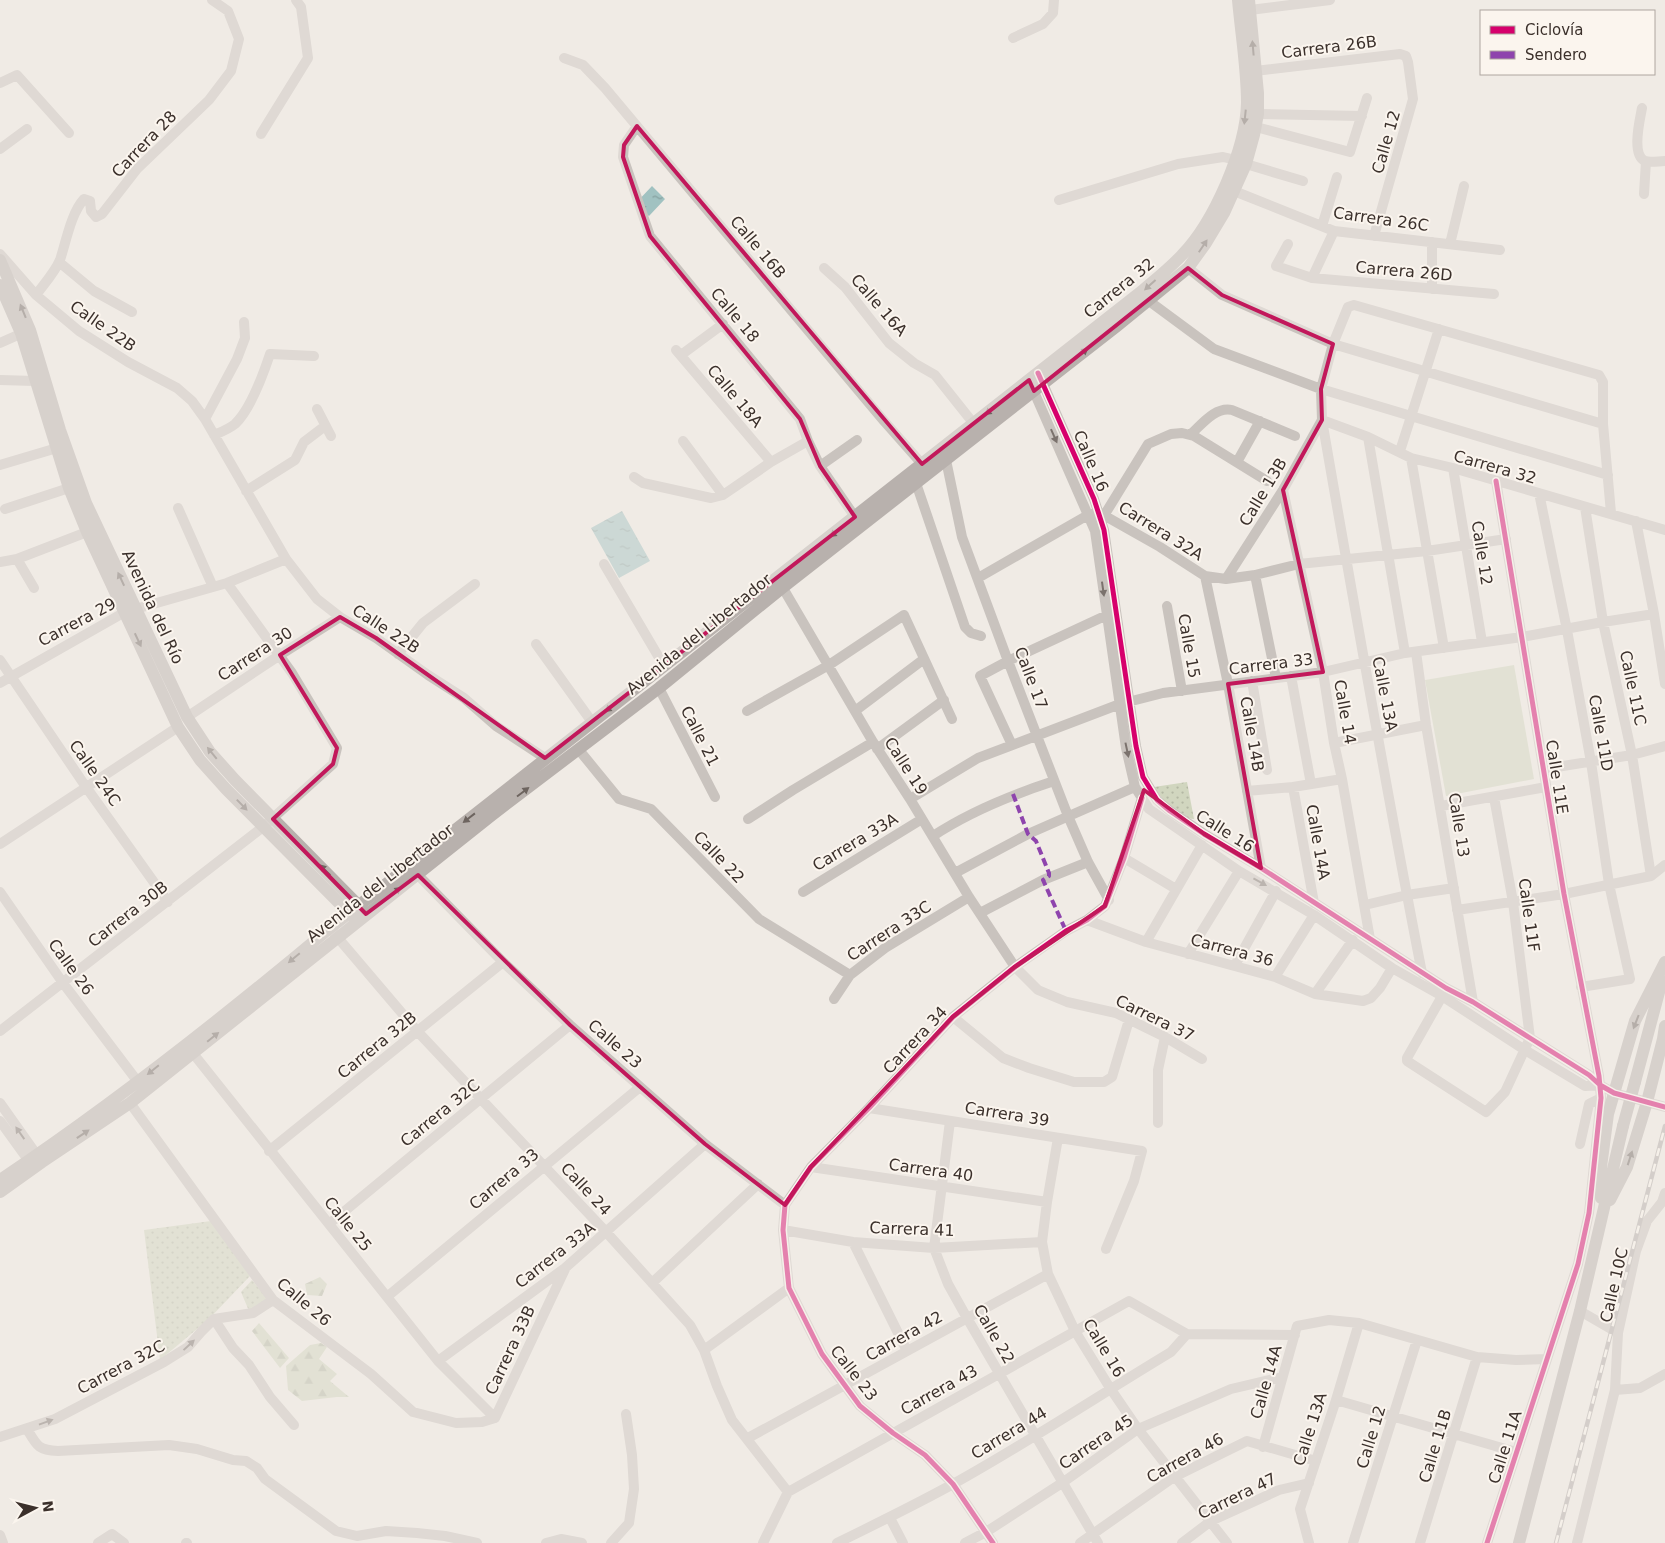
<svg xmlns="http://www.w3.org/2000/svg" width="1665" height="1543" font-family="'DejaVu Sans',sans-serif">
<defs>
<pattern id="grass-dots" width="8" height="8" patternUnits="userSpaceOnUse" patternTransform="scale(1.25)"><rect width="8" height="8" fill="#d1d6bf"/><path d="M2 2h.1M6 6h.1" fill="none" stroke="#b4b8a4" stroke-width="1.8" stroke-linecap="round"/></pattern>
<pattern id="forest-firs" width="22" height="20" patternUnits="userSpaceOnUse" patternTransform="scale(1.25)"><rect width="22" height="20" fill="#d1d6bf"/><path d="M5 1l3.5 6h-7zM16 11l3.5 6h-7z" fill="#b4b8a4"/></pattern>
<pattern id="water-ripples" width="26" height="14" patternUnits="userSpaceOnUse" patternTransform="scale(1.25)"><rect width="26" height="14" fill="#a1c2c1"/><path d="M2 4q2-2 4 0t4 0M15 11q2-2 4 0t4 0" fill="none" stroke="#849e9d"/></pattern>
</defs>
<rect width="100%" height="100%" fill="#f0ebe5"/>
<!-- grass -->
<path fill="url(#grass-dots)" d="M1187 782 1194 819C1180 819 1161 799 1154 787Z
M211 1221 250 1276 209 1319 160 1360 144 1230Z
M252 1280 268 1299 249 1311 241 1292Z"/>
<!-- forest -->
<path fill="url(#forest-firs)" d="M320 1277 327 1284 322 1296 307 1295 305 1284Z
M259 1323 289 1358 280 1368 252 1331Z
M321 1343 327 1347 319 1359 337 1374 330 1381 349 1397H337L302 1401 288 1390 286 1366 310 1345Z"/>
<!-- pitch -->
<path fill="#d1d6bf" d="M1514 665 1534 779 1446 796 1425 680Z"/>
<!-- water -->
<path fill="url(#water-ripples)" d="M652 186 665 199 649 216 635 204Z
M622 511 650 561 619 578 591 528Z"/>
<g fill="none" stroke-linecap="round" stroke-linejoin="round">
<!-- minor -->
<path stroke="#c9c3be" stroke-width="10" d="M1250 10 1330 0
M1013 38 1043 24 1053 13 1054 0
M564 58 583 65 605 88 884 421 922 464
M1255 71 1400 54 1406 56 1408 62 1413 99 1374 236
M0 83 17 75 69 133
M1642 108C1640 119 1631 155 1645 161 1650 163 1659 161 1665 161
M1258 114 1362 116
M637 126 624 145 623 157 650 236 800 419 808 441 820 466 855 517
M1256 127 1350 152 1367 98
M261 134 308 58 301 7 296 0
M0 149 27 129
M1246 164 1303 181
M1234 191 1334 231 1500 250
M1644 194 1646 161
M1059 200 1178 164 1223 157 1236 160
M1322 226 1337 177
M1432 242V289
M1288 244 1276 266 1312 278 1494 294
M1450 244 1464 186
M0 254 36 295 79 331 128 362 177 388 192 401 205 419 286 559 317 599 340 617 376 638 428 675 464 698 496 726 545 758
M59 262 94 291 132 312
M824 268 845 287 889 343 914 363 935 375 974 424
M1188 268 1222 295 1333 344 1603 424
M1312 278 1334 231
M36 295C44 284 55 272 60 260 66 242 71 213 84 199L90 201 91 211 96 217 102 214 137 169 209 100 231 71 239 39 228 11 212 0
M1149 301 1214 349 1321 389 1608 475
M0 343 27 331
M676 350 771 462
M681 355 723 324
M1040 377 1094 499 1104 530 1136 746 1143 777 1157 800 1170 811 1204 834 1261 868 1446 988 1473 1002 1530 1038 1589 1075 1600 1085 1614 1093 1665 1107
M0 380 35 381
M1031 385 1095 531 1126 748 1135 787 1149 809 1239 871 1314 915 1392 968 1442 996 1525 1050 1585 1086 1600 1085
M317 409 331 436
M205 419 237 359 245 338 244 322
M1322 420 1368 437 1411 458 1453 468 1665 530
M1191 434C1202 424 1216 406 1232 410L1295 436
M214 435C221 432 229 429 235 424 251 409 263 375 270 354L314 356
M1368 437 1405 653
M683 441 723 495
M1400 451 1439 329
M1411 458 1444 648
M946 460 962 537 1008 661 1068 816 1088 862 1109 900
M1237 462 1260 421
M0 465 57 448
M820 466 857 440
M1453 468 1482 642
M634 477 643 483 711 498 723 495 771 462 808 441
M916 483 965 627 971 633 981 636
M1283 490 1323 672 1334 743 1342 779 1370 939
M246 491 295 460 304 442 325 426
M1539 493 1567 630 1591 762 1609 884 1630 979 1581 987
M1585 507 1603 622 1632 755 1651 876
M178 508 213 587
M5 509 69 488
M1105 514 1148 444 1171 434 1182 433 1194 436 1267 481
M1636 521 1654 614 1665 684
M17 559 34 588
M0 562 17 559 87 532
M604 564 664 666
M1255 575 1276 678
M1205 576 1228 684 1261 868
M978 578 1088 515 1098 512 1160 547 1205 576 1226 579 1255 575 1299 564 1427 551 1506 539
M1226 579 1283 490 1322 420
M780 583 873 742 910 799 969 897 1015 967 1038 990 1067 1002 1116 1013 1165 1037 1202 1059
M1167 606 1182 691
M536 644 592 722
M1416 652 1426 725 1473 1002
M398 654 423 623 475 584
M0 660 86 787 168 902
M1291 676 1311 784
M1252 681 1267 770
M0 683 125 612 227 583 286 559
M659 688 715 797
M747 711 829 665 904 615 952 719
M855 711 924 659
M187 717 280 655 340 617
M1334 743 1426 725
M1012 745 980 676 1008 661 1107 615
M877 749 944 700
M579 750 619 799 651 809 759 919 850 975
M1544 769 1632 755 1665 746
M1293 787 1314 903
M1247 791 1293 787 1342 779
M910 799 978 758 1120 704 1163 693 1323 672 1405 653 1522 637 1603 622 1654 614
M1441 806 1546 787
M748 819 793 790 873 742
M933 836C971 811 1011 795 1054 781
M0 844 178 727
M1124 858 1176 889
M955 873 1028 834 1135 787
M418 875 503 962 570 1025 705 1144 785 1205
M0 892 63 983 138 1082
M803 892 922 819
M1365 905 1407 895 1454 888
M1457 910 1564 894 1651 876 1665 865
M980 913 1043 880 1088 862
M1087 920 1146 942 1275 977 1315 994 1363 1001 1371 998 1380 988 1392 968
M333 932 418 1032 607 1233 690 1325 704 1350 717 1386 732 1420 788 1492
M1146 942 1202 845
M1188 954 1239 871
M1235 965 1276 891
M1422 973C1386 789 1354 605 1322 420L1321 389 1333 344 1348 307 1354 305 1599 375 1603 382V424L1611 513
M1275 977 1314 915
M1445 991 1407 1058V1061L1486 1112 1505 1092 1530 1038 1513 902 1494 797
M1315 994 1353 940
M834 999 850 975 885 948 969 897
M953 1017 1003 1058 1029 1068 1074 1082H1104L1112 1077 1129 1020
M0 1031 263 827 333 764 337 748 292 673 227 583
M188 1047 438 1361 495 1418
M0 1103 41 1161
M130 1103 273 1300 371 1374 413 1412 456 1423 482 1422 495 1418
M869 1108 1142 1151 1134 1181 1106 1249
M0 1121 29 1161 34 1165
M950 1121 934 1248 948 1284 967 1318 1098 1543
M1158 1123V1070L1165 1037
M1058 1138 1047 1202 1042 1242 1048 1274 1075 1331 1110 1388 1138 1429 1227 1543
M1580 1144 1589 1104 1601 1098
M269 1151 503 962
M811 1167 1047 1202
M329 1224 570 1025
M783 1230 853 1242 934 1248 1042 1242
M853 1242 907 1351
M652 1283 758 1184
M388 1296 640 1087
M1580 1311 1618 1333
M214 1319 233 1348 249 1365 270 1397 294 1425
M704 1350 789 1288
M438 1361 565 1268 705 1144
M1615 1390 1640 1388 1665 1374
M1336 1400 1516 1452
M495 1418 565 1269
M27 1429C37 1446 38 1450 58 1451L169 1445 197 1449 233 1460 246 1461 257 1468 265 1479 336 1531 357 1536 386 1531 417 1533 445 1536 477 1543
M0 1437 55 1419 164 1362 188 1347 201 1332 214 1319 253 1313 273 1300
M748 1438 1048 1274
M1263 1447 1297 1326 1329 1320 1359 1323 1477 1357 1516 1360 1547 1359
M890 1518 903 1543
M0 1535 3 1543
M98 1543 112 1534 124 1543
M186 1543H187
M546 1543 561 1539 582 1543
M611 1543 629 1523 634 1489 632 1455 626 1414
M763 1543 788 1492 1129 1301 1187 1334 1295 1335
M837 1543C876 1524 915 1505 953 1484 1027 1443 1098 1396 1171 1352L1187 1334
M965 1543 986 1532 1062 1483 1138 1429 1231 1389 1282 1377
M993 1543 953 1484 925 1455 893 1433 860 1406 822 1354 789 1288 783 1230 785 1205 811 1167 869 1108 953 1017 1015 967 1066 931 1087 920 1105 906 1124 858 1142 798
M1080 1543 1174 1477 1247 1441 1316 1461
M1182 1543 1211 1521 1279 1490 1309 1483
M1309 1543 1300 1509 1336 1400 1359 1323
M1353 1543 1417 1340
M1420 1543 1477 1357
M1487 1543 1578 1264 1589 1213 1601 1098 1599 1076 1564 894 1496 481
M1577 1543 1615 1390 1618 1333 1636 1251 1647 1221 1662 1202 1665 1193"/>
<!-- major -->
<path stroke="#b8b1ad" stroke-width="12" d="M0 260 30 330 60 430 86 503 187 717 210 752 235 780 364 911
M0 285 21 333 69 488 87 532 178 727 200 760 226 789 354 918
M1635 1082 1662 981
M0 1180C115 1103 224 1017 330 928L1142 291C1156 279 1170 268 1182 255 1214 222 1246 149 1247 103 1247 69 1241 34 1238 0
M0 1192 42 1162 130 1103 492 815 659 688 782 588 1117 326 1188 268 1206 243 1224 213 1246 164 1254 135 1258 114V93L1249 0
M1601 1198V1167L1608 1114 1635 1021 1665 962
M1610 1200 1627 1167 1647 1102 1663 1039 1665 1026
M1519 1543 1580 1311 1623 1126"/>
<!-- rail casing -->
<g stroke="#b1aca8" stroke-width="4.5">
<path id="rail" d="M1556 1543 1665 1126"/>
</g>
<!-- rail -->
<use href="#rail" stroke="#fbf5ee" stroke-width="2.5" stroke-dasharray="8" stroke-linecap="butt"/>
<!-- major-bridge -->
<path stroke="#b8b1ad" stroke-width="12" d="M1623 1126 1635 1082"/>
<!-- quiet -->
<path stroke="#8e44ad" stroke-width="4" stroke-dasharray="8 4" stroke-linecap="butt" d="M1013 794 1028 834 1036 841 1049 873V876L1043 880 1066 931"/>
<!-- cycleway casing -->
<g stroke="#fbf5ee" stroke-width="8">
<path id="cycleway" d="M1038 373 1094 499 1104 530 1136 746 1143 777 1157 800 1170 811 1204 834 1261 868 1446 988 1473 1002 1530 1038 1589 1075 1600 1085 1614 1093 1665 1107
M993 1543 953 1484 925 1455 893 1433 860 1406 822 1354 789 1288 783 1230 785 1205 811 1167 869 1108 953 1017 1015 967 1066 931 1087 920 1105 906 1124 858 1142 798
M1487 1543 1578 1264 1589 1213 1601 1098 1599 1076 1564 894 1496 481"/>
</g>
<!-- cycleway -->
<use href="#cycleway" stroke="#d6006c" stroke-width="5"/>
</g>
<!-- one-way arrows -->
<defs><path id="oneway-solid" d="M-6-.8H1V-3.2L6.5 0L1 3.2V.8H-6Z" transform="scale(1.25)"/></defs>
<g fill="#6d645f">
<use href="#oneway-solid" transform="translate(1253 48) rotate(-95)"/>
<use href="#oneway-solid" transform="translate(1245 117) rotate(96)"/>
<use href="#oneway-solid" transform="translate(1203 246) rotate(-56)"/>
<use href="#oneway-solid" transform="translate(1150 285) rotate(138)"/>
<use href="#oneway-solid" transform="translate(23 311) rotate(-112)"/>
<use href="#oneway-solid" transform="translate(1082 353) rotate(-38)"/>
<use href="#oneway-solid" transform="translate(991 410) rotate(142)"/>
<use href="#oneway-solid" transform="translate(836 532) rotate(142)"/>
<use href="#oneway-solid" transform="translate(121 579) rotate(-115)"/>
<use href="#oneway-solid" transform="translate(138 640) rotate(65)"/>
<use href="#oneway-solid" transform="translate(611 707) rotate(142)"/>
<use href="#oneway-solid" transform="translate(212 753) rotate(-129)"/>
<use href="#oneway-solid" transform="translate(523 792) rotate(-37)"/>
<use href="#oneway-solid" transform="translate(242 805) rotate(46)"/>
<use href="#oneway-solid" transform="translate(469 818) rotate(142)"/>
<use href="#oneway-solid" transform="translate(325 870) rotate(-135)"/>
<use href="#oneway-solid" transform="translate(395 892) rotate(-37)"/>
<use href="#oneway-solid" transform="translate(294 958) rotate(140)"/>
<use href="#oneway-solid" transform="translate(1636 1022) rotate(111)"/>
<use href="#oneway-solid" transform="translate(213 1037) rotate(-39)"/>
<use href="#oneway-solid" transform="translate(153 1070) rotate(141)"/>
<use href="#oneway-solid" transform="translate(83 1134) rotate(-34)"/>
<use href="#oneway-solid" transform="translate(1630 1158) rotate(-72)"/>
</g>
<g fill="#7b726d">
<use href="#oneway-solid" transform="translate(1054 436) rotate(66)"/>
<use href="#oneway-solid" transform="translate(1103 589) rotate(82)"/>
<use href="#oneway-solid" transform="translate(1127 750) rotate(78)"/>
<use href="#oneway-solid" transform="translate(1260 882) rotate(29)"/>
<use href="#oneway-solid" transform="translate(20 1133) rotate(-125)"/>
<use href="#oneway-solid" transform="translate(189 1345) rotate(-43)"/>
<use href="#oneway-solid" transform="translate(46 1422) rotate(-20)"/>
</g>
<!-- marked area -->
<path d="M0 0H1665V1543H0ZM637 126 922 464 1029 380 1034 391 1188 268 1222 295 1333 344 1321 389 1322 420 1283 490 1323 672 1228 684 1261 868 1204 834 1144 790 1105 906 1015 967 953 1017 811 1167 785 1205 705 1144 570 1025 418 875 366 914 273 819 333 764 337 748 280 655 340 617 376 638 545 758 855 517 820 466 800 419 650 236 623 157 624 145Z" fill="#f0ebe5" fill-opacity=".55" fill-rule="evenodd"/>
<path fill="none" stroke="#c2185b" stroke-width="4" stroke-linejoin="round" d="M637 126 922 464 1029 380 1034 391 1188 268 1222 295 1333 344 1321 389 1322 420 1283 490 1323 672 1228 684 1261 868 1204 834 1144 790 1105 906 1015 967 953 1017 811 1167 785 1205 705 1144 570 1025 418 875 366 914 273 819 333 764 337 748 280 655 340 617 376 638 545 758 855 517 820 466 800 419 650 236 623 157 624 145Z"/>
<g text-anchor="middle" dominant-baseline="central" stroke-width="4" stroke-linejoin="round" paint-order="stroke">
<!-- street labels -->
<g font-size="16" fill="#3b302b" stroke="#fbf5ee">
<text transform="translate(1329 47) rotate(-7)">Carrera 26B</text>
<text transform="translate(1386 142) rotate(-74)">Calle 12</text>
<text transform="translate(144 144) rotate(-46)">Carrera 28</text>
<text transform="translate(1381 219) rotate(8)">Carrera 26C</text>
<text transform="translate(758 247) rotate(50)">Calle 16B</text>
<text transform="translate(1404 271) rotate(5)">Carrera 26D</text>
<text transform="translate(1119 288) rotate(-39)">Carrera 32</text>
<text transform="translate(879 305) rotate(49)">Calle 16A</text>
<text transform="translate(735 315) rotate(50)">Calle 18</text>
<text transform="translate(103 326) rotate(35)">Calle 22B</text>
<text transform="translate(735 396) rotate(50)">Calle 18A</text>
<text transform="translate(1091 461) rotate(67)">Calle 16</text>
<text transform="translate(1495 467) rotate(16)">Carrera 32</text>
<text transform="translate(1263 492) rotate(-59)">Calle 13B</text>
<text transform="translate(1161 531) rotate(32)">Carrera 32A</text>
<text transform="translate(1482 553) rotate(81)">Calle 12</text>
<text transform="translate(153 607) rotate(65)">Avenida del Río</text>
<text transform="translate(77 622) rotate(-28)">Carrera 29</text>
<text transform="translate(386 629) rotate(33)">Calle 22B</text>
<text transform="translate(699 634) rotate(-39)">Avenida del Libertador</text>
<text transform="translate(1189 646) rotate(80)">Calle 15</text>
<text transform="translate(255 654) rotate(-33)">Carrera 30</text>
<text transform="translate(1271 664) rotate(-7)">Carrera 33</text>
<text transform="translate(1031 678) rotate(69)">Calle 17</text>
<text transform="translate(1633 688) rotate(78)">Calle 11C</text>
<text transform="translate(1385 694) rotate(79)">Calle 13A</text>
<text transform="translate(1345 712) rotate(80)">Calle 14</text>
<text transform="translate(1601 733) rotate(80)">Calle 11D</text>
<text transform="translate(1252 734) rotate(80)">Calle 14B</text>
<text transform="translate(700 736) rotate(63)">Calle 21</text>
<text transform="translate(906 766) rotate(57)">Calle 19</text>
<text transform="translate(95 773) rotate(55)">Calle 24C</text>
<text transform="translate(1557 777) rotate(81)">Calle 11E</text>
<text transform="translate(1459 825) rotate(81)">Calle 13</text>
<text transform="translate(1225 831) rotate(32)">Calle 16</text>
<text transform="translate(855 842) rotate(-31)">Carrera 33A</text>
<text transform="translate(1318 842) rotate(80)">Calle 14A</text>
<text transform="translate(719 857) rotate(46)">Calle 22</text>
<text transform="translate(380 883) rotate(-38)">Avenida del Libertador</text>
<text transform="translate(128 914) rotate(-38)">Carrera 30B</text>
<text transform="translate(1529 915) rotate(82)">Calle 11F</text>
<text transform="translate(889 931) rotate(-33)">Carrera 33C</text>
<text transform="translate(1232 950) rotate(15)">Carrera 36</text>
<text transform="translate(71 967) rotate(54)">Calle 26</text>
<text transform="translate(1155 1018) rotate(26)">Carrera 37</text>
<text transform="translate(915 1040) rotate(-47)">Carrera 34</text>
<text transform="translate(615 1044) rotate(41)">Calle 23</text>
<text transform="translate(377 1045) rotate(-39)">Carrera 32B</text>
<text transform="translate(440 1113) rotate(-39)">Carrera 32C</text>
<text transform="translate(1007 1114) rotate(9)">Carrera 39</text>
<text transform="translate(931 1170) rotate(8)">Carrera 40</text>
<text transform="translate(504 1179) rotate(-40)">Carrera 33</text>
<text transform="translate(586 1189) rotate(47)">Calle 24</text>
<text transform="translate(348 1224) rotate(51)">Calle 25</text>
<text transform="translate(912 1229) rotate(2)">Carrera 41</text>
<text transform="translate(555 1255) rotate(-38)">Carrera 33A</text>
<text transform="translate(1614 1285) rotate(-77)">Calle 10C</text>
<text transform="translate(304 1302) rotate(40)">Calle 26</text>
<text transform="translate(994 1334) rotate(60)">Calle 22</text>
<text transform="translate(904 1336) rotate(-29)">Carrera 42</text>
<text transform="translate(1104 1348) rotate(59)">Calle 16</text>
<text transform="translate(510 1350) rotate(-65)">Carrera 33B</text>
<text transform="translate(121 1367) rotate(-28)">Carrera 32C</text>
<text transform="translate(854 1373) rotate(52)">Calle 23</text>
<text transform="translate(1266 1382) rotate(-74)">Calle 14A</text>
<text transform="translate(939 1390) rotate(-29)">Carrera 43</text>
<text transform="translate(1310 1429) rotate(-72)">Calle 13A</text>
<text transform="translate(1009 1433) rotate(-31)">Carrera 44</text>
<text transform="translate(1371 1437) rotate(-73)">Calle 12</text>
<text transform="translate(1096 1442) rotate(-34)">Carrera 45</text>
<text transform="translate(1435 1446) rotate(-73)">Calle 11B</text>
<text transform="translate(1505 1447) rotate(-72)">Calle 11A</text>
<text transform="translate(1185 1458) rotate(-29)">Carrera 46</text>
<text transform="translate(1237 1496) rotate(-26)">Carrera 47</text>
</g>
</g>
<!-- legend -->
<rect x="1480" y="10" width="175" height="65" fill="#fbf5ee" stroke="#aea6a0"/>
<rect x="1490" y="26" width="25" height="8" fill="#d6006c" stroke="#aea6a0"/>
<text x="1525" y="35" font-size="15" fill="#3b302b">Ciclovía</text>
<rect x="1490" y="51" width="25" height="8" fill="#8e44ad" stroke="#aea6a0"/>
<text x="1525" y="60" font-size="15" fill="#3b302b">Sendero</text>
<!-- north arrow -->
<g transform="translate(35 1508) rotate(83)" stroke="#fbf5ee" stroke-width="4" paint-order="stroke">
<path d="M0-4L9 19L0 12L-9 19Z" fill="#3b302b"/>
<text y="-8" font-size="14" font-weight="bold" text-anchor="middle" fill="#3b302b">N</text>
</g>
</svg>
